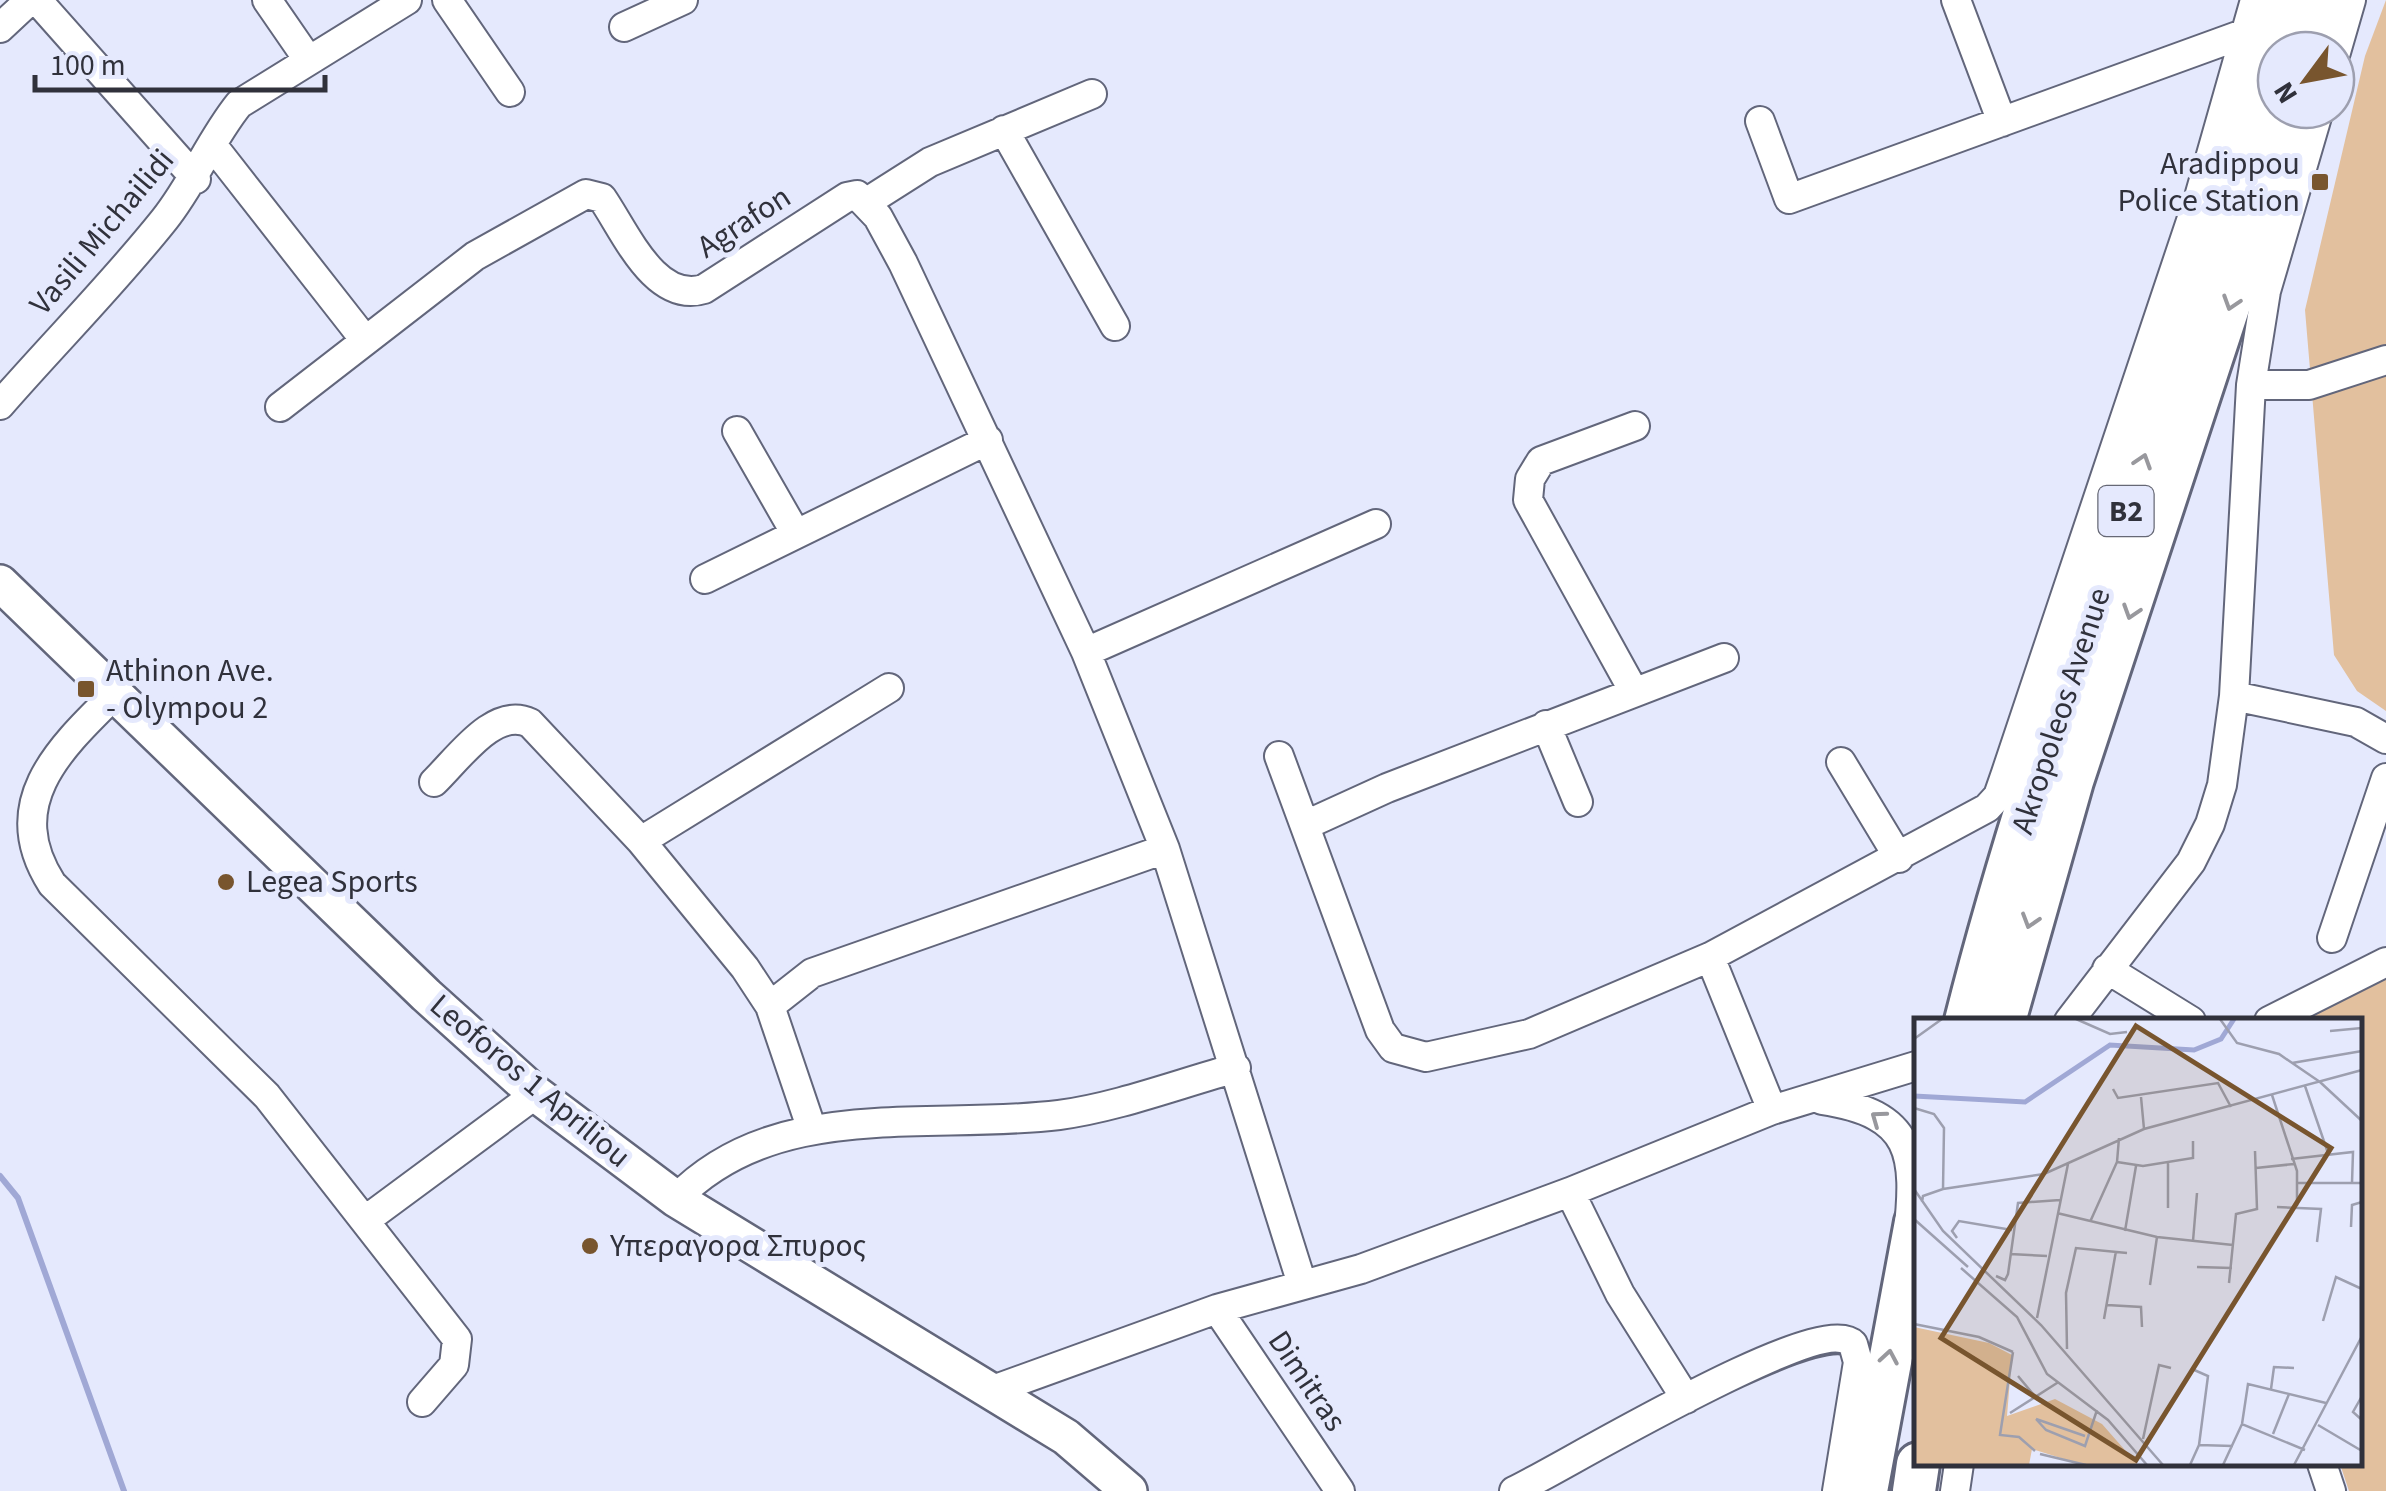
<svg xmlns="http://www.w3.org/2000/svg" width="2386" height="1491" font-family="'Source Sans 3',sans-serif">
<rect width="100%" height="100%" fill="#e5e9fd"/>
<!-- green -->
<path fill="#e2c09e" d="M2386 0V711L2357 691 2334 655 2305 310 2365 56Z
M2386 956V1491H2349L2340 1464H2358V1021H2247Z"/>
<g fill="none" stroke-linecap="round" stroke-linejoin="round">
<!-- stream -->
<path stroke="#a0a8d5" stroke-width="6" d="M0 1176 18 1198 124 1491"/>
<!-- minor casing -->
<g stroke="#62667b" stroke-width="32">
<path id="minor" d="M37 0 196 179
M267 0 307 58
M447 0 510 92
M1956 0 2002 122
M624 27 683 0
M0 28 30 0
M2336 52 2351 0
M1760 121 1789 199 2246 33
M1004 130 1115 326
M213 146 365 340
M867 202 930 162 1092 94
M2251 385H2309L2386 360
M0 405C54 343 113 284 164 220 193 184 210 140 239 104L407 0
M280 407 475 256 586 194 602 198C626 233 655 304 704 289L847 197 857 195 878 217 903 263 1086 652 1165 849 1302 1284
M737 431 796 534
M705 579 988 440
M1086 652 1376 524
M1633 690 1528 500 1530 479 1541 461 1635 426
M117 692C60 748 0 803 52 884L267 1096 457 1339 454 1365 422 1402
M2234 696 2356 722 2386 739
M1546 725 1578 802
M1279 756 1380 1030 1393 1048 1426 1057 1529 1034 1710 957 1987 808 1998 796 2006 773 2199 197 2255 0
M1841 762 1899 858
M434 782C459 758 494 706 530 723L641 841 745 968 770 1006 812 1130
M1308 824 1387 788 1724 658
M641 841 889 688
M2332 938 2386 778
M1710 957 1772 1110
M2107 969 2191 1021
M770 1006 812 973 1165 849
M2069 1021 2191 862 2210 824 2222 785 2234 696 2251 385 2266 291 2319 110
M2269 1021 2386 962
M1822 1100C1914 1114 1917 1154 1908 1236
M1570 1192 1620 1294 1686 1399
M676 1199C775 1096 930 1131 1059 1115 1118 1107 1178 1084 1236 1068
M367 1219 536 1094
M1217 1309 1340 1491
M993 1390 1217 1309 1361 1269 1570 1192 1772 1110 1916 1066
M2322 1464 2331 1491
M1514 1491C1561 1469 1821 1310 1853 1344L1858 1362 1837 1491
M1955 1491 1959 1464"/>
</g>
<!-- major casing -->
<g stroke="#62667b" stroke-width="40">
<path id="major" d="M0 583 426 995 536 1094 676 1199 1066 1437 1129 1491"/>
</g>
<!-- highway casing -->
<g stroke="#62667b" stroke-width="48">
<path id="highway" d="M2307 50 2319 0
M1966 1021C2053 675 2198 346 2282 0
M2004 1021 2072 781 2293 110
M1866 1491 1916 1222
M1914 1491 1918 1464"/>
</g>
<!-- minor -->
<use href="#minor" stroke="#fff" stroke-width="28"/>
<!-- major -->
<use href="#major" stroke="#fff" stroke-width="35"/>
<!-- highway -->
<use href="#highway" stroke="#fff" stroke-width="42"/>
</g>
<!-- one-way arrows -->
<defs><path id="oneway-chevron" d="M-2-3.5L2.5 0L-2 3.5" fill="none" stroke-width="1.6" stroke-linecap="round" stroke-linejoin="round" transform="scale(2.5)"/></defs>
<g stroke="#98989d">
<use href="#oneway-chevron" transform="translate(2231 303) rotate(108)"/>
<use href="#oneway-chevron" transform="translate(2143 461) rotate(-72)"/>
<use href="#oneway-chevron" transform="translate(2131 612) rotate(108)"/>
<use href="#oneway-chevron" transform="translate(2030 921) rotate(107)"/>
<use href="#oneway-chevron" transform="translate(1878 1118) rotate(-144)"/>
<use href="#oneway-chevron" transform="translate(1889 1357) rotate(-80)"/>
</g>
<!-- markers -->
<g fill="#78552e" stroke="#e5e9fd" stroke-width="4">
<rect x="2310" y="172" width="20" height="20" rx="5"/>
<rect x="76" y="679" width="20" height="20" rx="5"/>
<circle cx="226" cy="882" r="10"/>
<circle cx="590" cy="1246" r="10"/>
</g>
<g text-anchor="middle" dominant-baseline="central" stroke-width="10" stroke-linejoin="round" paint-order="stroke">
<!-- shield labels -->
<rect fill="#e5e9fd" stroke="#666875" stroke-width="2.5" x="2098.5" y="486" width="55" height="50" rx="8"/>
<g font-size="30" font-weight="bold" fill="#30313b">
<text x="2126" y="511">B2</text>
</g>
<!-- poi labels -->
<g font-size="32" fill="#30313b" stroke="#e5e9fd" text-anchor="start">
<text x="2300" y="164" text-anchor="end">Aradippou<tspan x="2300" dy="37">Police Station</tspan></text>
<text x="106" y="671">Athinon Ave.<tspan x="106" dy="37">- Olympou 2</tspan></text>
<text x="246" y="882">Legea Sports</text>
<text x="610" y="1246">Υπεραγορα Σπυρος</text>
</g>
<!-- street labels -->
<g font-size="32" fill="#30313b" stroke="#e5e9fd">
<text transform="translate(744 222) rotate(-33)">Agrafon</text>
<text transform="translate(102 232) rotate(-50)">Vasili Michailidi</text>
<text transform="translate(2061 711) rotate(-72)">Akropoleos Avenue</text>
<text transform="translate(530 1081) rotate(40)">Leoforos 1 Apriliou</text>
<text transform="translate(1307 1381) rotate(56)">Dimitras</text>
</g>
</g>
<!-- overview -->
<g transform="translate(1914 1018)">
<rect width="448" height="448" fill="#e5e9fd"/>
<path d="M0 309 75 325 98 337 93 398 141 381 188 406 224 447 166 446 118 431 115 447H0Z" fill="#e2c09e"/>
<path fill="none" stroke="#a0a8d5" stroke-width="5" d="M0 78 111 84 196 27 280 32 307 21 320 1"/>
<path fill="none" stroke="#9d9faf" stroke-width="2.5" d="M162 1 196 16 213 14M306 1 323 25 365 36 406 64M416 13 448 10M0 21 28 1M378 45 448 33M406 64 448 103M391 68 414 135M199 71 204 80 304 65 317 89M358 77 383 153V188M227 79 230 111M0 90 20 96 30 110 29 171M377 141 439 134 438 165M203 144 229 148 279 140V123M342 150 380 146M384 165H448M0 171 29 213 127 307 249 447M8 184 9 178 29 171 130 156 230 111 448 52M363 189 407 191 403 224M254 190V145M143 195 243 219 319 227M0 201 54 249M176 204 203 144 205 120M437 209 438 187 448 184M211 213 222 148M43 220 38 213 45 203 98 212M279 223 283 175M96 236 133 238M283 249 318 250M47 250 103 299 133 356 194 402 233 447M82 258 91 262 94 256 104 185 146 182M315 265 322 196 343 191 341 133M236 267 243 219M193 287 227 289 228 309M123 300 154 146M190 301 202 233M409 303 422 259 448 271M0 306 65 319 99 334M153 331 152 275 162 230 213 235M99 334 86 417 105 419 121 433M278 351 294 358 285 427M104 358 124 382M357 371 360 349 380 350M448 378 439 394 448 402M96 395 143 365M122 401 132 412 171 428 183 392M122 401 171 418M328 406 334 366 412 385M404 407 448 433M359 416 375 376M229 421 245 347 257 350M126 436 172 447M276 447 285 427 319 428M309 447 328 406 391 432M380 447 448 318"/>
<path fill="#78552e" fill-opacity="0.15" stroke="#78552e" stroke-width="5" d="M222 8 417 130 222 442 27 320Z"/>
<rect width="448" height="448" fill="none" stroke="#30313b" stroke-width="5"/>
</g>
<!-- north arrow -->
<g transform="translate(2306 80) rotate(238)"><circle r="48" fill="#e5e9fd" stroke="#9d9faf" stroke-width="2.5"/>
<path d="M0-8L18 38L0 25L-18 38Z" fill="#78552e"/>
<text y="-15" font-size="28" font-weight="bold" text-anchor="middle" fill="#30313b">N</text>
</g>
<!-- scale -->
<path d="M35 75v15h290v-15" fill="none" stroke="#30313b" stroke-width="5"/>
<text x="50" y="75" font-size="30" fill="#30313b" stroke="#e5e9fd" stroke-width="8" paint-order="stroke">100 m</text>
</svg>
